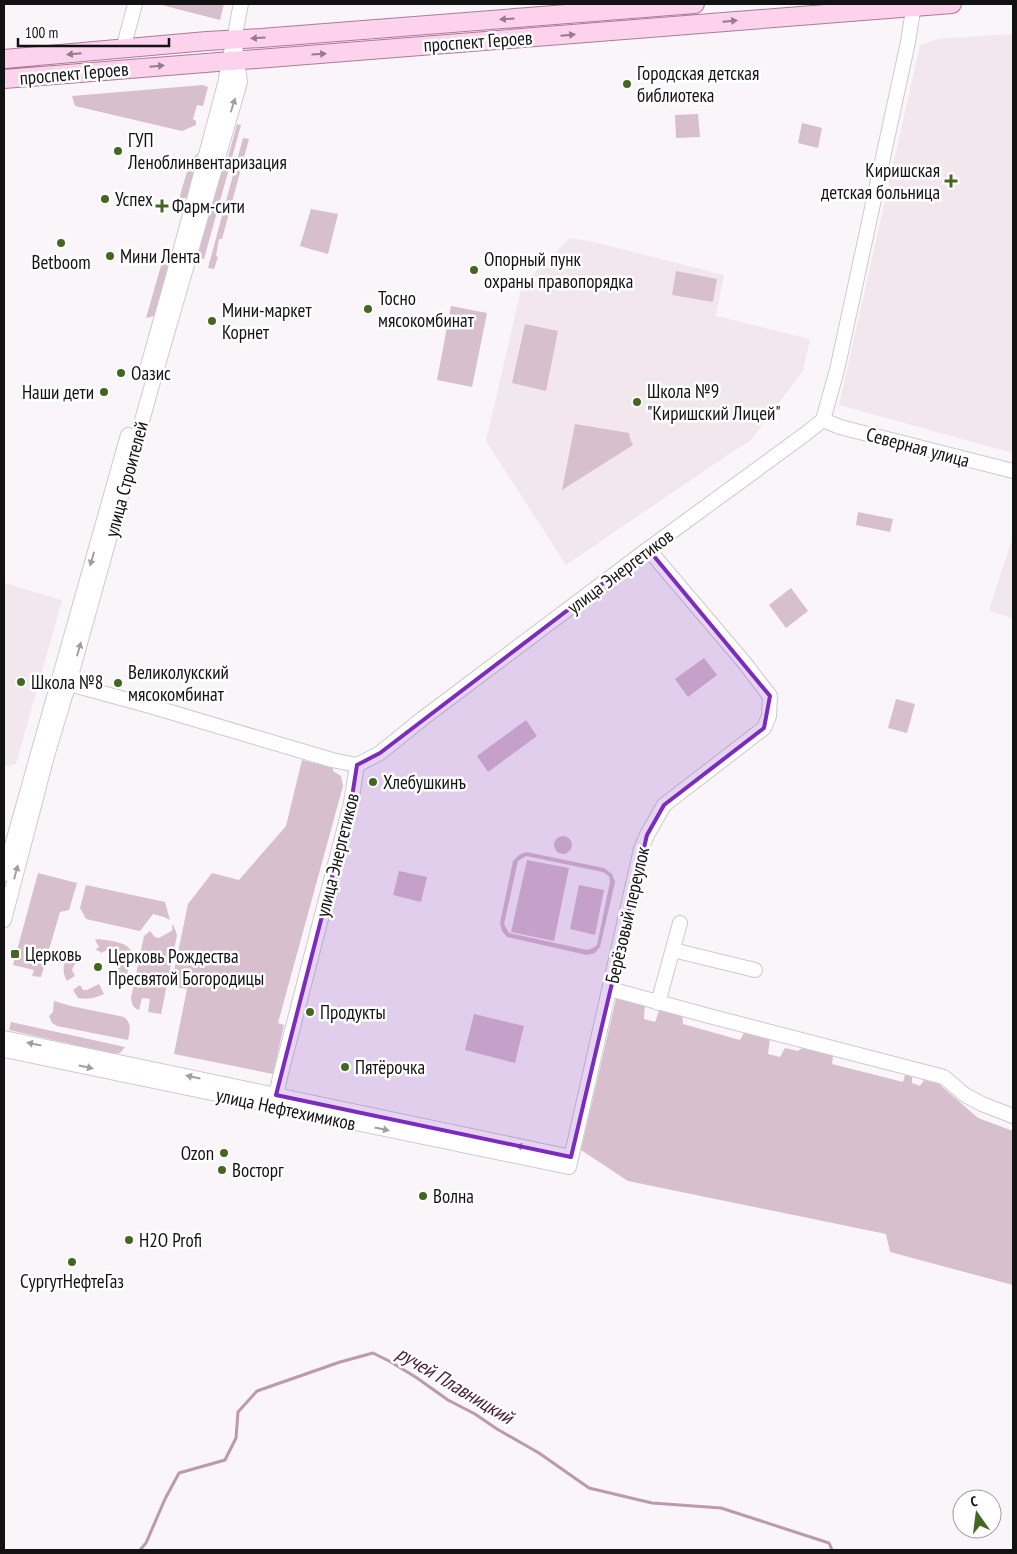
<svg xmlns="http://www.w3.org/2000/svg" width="1017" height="1554" font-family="'PT Sans Narrow',sans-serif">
<rect width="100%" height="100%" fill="#faf5f8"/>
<!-- built -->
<path fill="#f3e7ee" d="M1013 34V453L839 405 920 45 938 39Z
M570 238 594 242 724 275 716 316 810 339 803 371 750 441 732 452 566 565 486 441 522 285Z
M1013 536V619L989 610Z
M4 583 62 600 16 764 7 766 4 765Z"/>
<!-- green -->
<path fill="#d7bfcd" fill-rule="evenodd" d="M158 4H224L220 20Z
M203 85 208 87 203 106 197 105 193 119 196 121V125L182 131 75 106 72 96Z
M698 114 700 137 676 138 675 115Z
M802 123 822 128 818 148 798 143Z
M237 124 241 125 204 259 197 258 196 256 219 169 227 161Z
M243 138 249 139 222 239H219L216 256 218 257 214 269 208 268Z
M198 154 199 160 190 197 179 199 191 158Z
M311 209 338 214 328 254 300 246Z
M166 248 171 250 174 254 154 316 146 318Z
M676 271 717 279 713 302 672 295Z
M451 306 487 313 472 387 437 380Z
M525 324 558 331 546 391 512 383Z
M575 424 629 433 630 439 633 445 562 490Z
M858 512 893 519 890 532 856 525Z
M791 588 808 611 786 628 769 605Z
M704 658 717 675 688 697 675 679Z
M896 699 915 704 907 733 888 728Z
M526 720 537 736 488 772 477 756Z
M302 760 333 768V771L341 776 343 786 278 1023 284 1025 273 1074 174 1054 187 989 171 986 188 904 212 873 239 880 286 826Z
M554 845a9 9 0 1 1 18 0a9 9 0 1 1-18 0Z
M526 852 604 868 612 874 615 882 600 947 595 953 587 955 507 937 502 931 500 923 513 861 519 855ZM526 856 603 872 609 876 610 882 597 945 593 948 587 950 509 933 504 924 518 861Z
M527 860 569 868 554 941 511 932Z
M399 871 427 877 421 902 393 895Z
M38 873 77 883 69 910 60 912 41 977 32 976 34 970 13 965Z
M86 885 165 902 170 920 164 917 153 914 140 931 86 919 80 908Z
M579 885 604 890 595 935 570 929Z
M173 924 177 935 161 1014 148 1012 150 999 142 998 139 1010C133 1008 132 1004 131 998L144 936 150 931 155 937 159 938 173 930 172 928Z
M98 939C109 941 128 941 132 953L126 979 115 987 110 979 111 978 109 973 118 969 117 965 120 960V954L115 951H109L107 950 101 953 99 951H97L96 949 99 947 95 940Z
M78 949 83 959 74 965 72 970 75 976 67 981C59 967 66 957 78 949Z
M99 984 104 994C95 998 88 1000 78 998L73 990 80 985 83 990H87Z
M616 999 645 1004 644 1019 655 1022 660 1008 682 1013 683 1024 740 1040 745 1031 770 1038 768 1054 780 1057 785 1048 798 1051 806 1045 829 1050 833 1056 832 1064 903 1082 905 1075 912 1077V1083L920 1086 924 1080 939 1084 978 1118 1013 1131V1285L890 1252 886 1234 628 1181 581 1150Z
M54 1001 71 1006 124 1017C132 1024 130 1030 128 1040L57 1026 52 1023 49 1016 53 1012Z
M474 1014 524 1026 515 1063 465 1050Z
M11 1022 125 1047 120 1053 115 1054 9 1030Z"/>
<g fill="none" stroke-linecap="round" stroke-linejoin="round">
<!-- stream -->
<path stroke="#bc99ad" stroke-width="3" d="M140 1550 146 1543 165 1499 179 1473 225 1460 236 1438 238 1412 257 1391 340 1362 373 1353 391 1362 417 1378 448 1400 475 1414 497 1429 539 1453 589 1488 652 1503 721 1508 829 1543 832 1550"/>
<!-- minor casing -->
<g stroke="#cecacc" stroke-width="16">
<path id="minor" d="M123 49 135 4
M146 373 183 241 226 80C227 66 231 53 234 40 237 27 238 16 241 4
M823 420 840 427 1013 471
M62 682 150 706 332 760 357 765
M4 874 128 435
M4 920 47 756 69 683 150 392 240 82 234 39
M673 950 755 970
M610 989 709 1016 944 1077 965 1095 982 1104 1013 1116
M658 1003 680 923
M4 1038 571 1157
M4 1050 569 1167 641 849 647 835 664 805 764 728 769 716 770 696 743 661 648 549
M274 1106 280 1077 351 803 357 765 380 753 422 719 648 549 804 435 823 420 837 370 908 42 914 4"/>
</g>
<!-- major casing -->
<g stroke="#aa7b98" stroke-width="20">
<path id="major" d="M4 59 207 41 261 38 695 4
M4 79 952 4"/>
</g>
<!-- minor -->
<use href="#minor" stroke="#fff" stroke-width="14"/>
<!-- major -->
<use href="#major" stroke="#fdd2ec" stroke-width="18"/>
</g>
<!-- one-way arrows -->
<defs><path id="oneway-solid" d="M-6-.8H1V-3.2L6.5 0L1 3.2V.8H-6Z" transform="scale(1.25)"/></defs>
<g fill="#947c8a">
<use href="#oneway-solid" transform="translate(507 19) rotate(176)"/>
<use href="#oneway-solid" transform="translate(730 21) rotate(-5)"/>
<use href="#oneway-solid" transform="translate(568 35) rotate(-5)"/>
<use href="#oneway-solid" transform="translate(258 38) rotate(177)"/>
<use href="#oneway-solid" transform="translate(74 54) rotate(175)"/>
<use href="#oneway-solid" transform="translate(319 54) rotate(-4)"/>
<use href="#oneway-solid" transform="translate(157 66) rotate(-5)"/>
</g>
<g fill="#a1a0a0">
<use href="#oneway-solid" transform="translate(233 105) rotate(-73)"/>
<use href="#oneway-solid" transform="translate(92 559) rotate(106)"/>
<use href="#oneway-solid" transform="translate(79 649) rotate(-74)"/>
<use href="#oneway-solid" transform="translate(16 872) rotate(-75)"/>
<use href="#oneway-solid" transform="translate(34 1044) rotate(-168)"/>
<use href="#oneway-solid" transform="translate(86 1067) rotate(12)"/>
<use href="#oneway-solid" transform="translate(193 1077) rotate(-168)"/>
<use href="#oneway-solid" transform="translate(382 1129) rotate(12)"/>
<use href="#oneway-solid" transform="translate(523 1147) rotate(-168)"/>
</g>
<!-- marked area -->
<path fill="#7b2cbf" fill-opacity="0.2" stroke="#7b2cbf" stroke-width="4" stroke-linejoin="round" d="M648 549 770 696 764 728 664 805 647 835 571 1157 276 1095 351 803 357 765 380 753Z"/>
<!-- markers -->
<g fill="#436720" stroke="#fff" stroke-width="2">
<circle cx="627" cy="84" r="5"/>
<circle cx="118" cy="151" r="5"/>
<path d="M948.5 173.5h5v5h5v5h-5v5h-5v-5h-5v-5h5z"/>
<circle cx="105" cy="199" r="5"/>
<path d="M159.5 198.5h5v5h5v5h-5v5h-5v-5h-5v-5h5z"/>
<circle cx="61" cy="243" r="5"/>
<circle cx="110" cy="256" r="5"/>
<circle cx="474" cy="270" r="5"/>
<circle cx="368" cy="309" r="5"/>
<circle cx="212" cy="321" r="5"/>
<circle cx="121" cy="373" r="5"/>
<circle cx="104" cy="392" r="5"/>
<circle cx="637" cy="402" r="5"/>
<circle cx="21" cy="682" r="5"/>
<circle cx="118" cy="683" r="5"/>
<circle cx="373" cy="782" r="5"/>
<rect x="10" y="949" width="10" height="10" rx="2.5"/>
<circle cx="98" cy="967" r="5"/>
<circle cx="310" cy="1012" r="5"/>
<circle cx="345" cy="1067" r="5"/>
<circle cx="224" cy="1153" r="5"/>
<circle cx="222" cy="1170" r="5"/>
<circle cx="423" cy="1196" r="5"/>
<circle cx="129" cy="1240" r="5"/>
<circle cx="72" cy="1262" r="5"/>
</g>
<g text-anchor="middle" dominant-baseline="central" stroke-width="5" stroke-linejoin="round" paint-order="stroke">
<!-- street labels -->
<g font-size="19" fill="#131212" stroke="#fff">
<text transform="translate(478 41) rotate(-4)">проспект Героев</text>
<text transform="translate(74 73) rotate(-5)">проспект Героев</text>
<text transform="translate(918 447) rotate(15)">Северная улица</text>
<text transform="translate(126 479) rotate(-75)">улица Строителей</text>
<text transform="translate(620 571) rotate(-37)">улица Энергетиков</text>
<text transform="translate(337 855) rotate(-76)">улица Энергетиков</text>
<text transform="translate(627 915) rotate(-77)">Берёзовый переулок</text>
<text transform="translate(286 1109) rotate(12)">улица Нефтехимиков</text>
</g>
<!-- poi labels -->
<g font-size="19" fill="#131212" stroke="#fff" text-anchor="start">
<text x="637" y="73">Городская детская<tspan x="637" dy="22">библиотека</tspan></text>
<text x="128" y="140">ГУП<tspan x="128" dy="22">Леноблинвентаризация</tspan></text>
<text x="940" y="170" text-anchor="end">Киришская<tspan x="940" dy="22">детская больница</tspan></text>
<text x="115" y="199">Успех</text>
<text x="172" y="206">Фарм-сити</text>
<text x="120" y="256">Мини Лента</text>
<text x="484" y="259">Опорный пунк<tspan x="484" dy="22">охраны правопорядка</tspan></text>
<text x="61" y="262" text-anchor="middle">Betboom</text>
<text x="378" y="298">Тосно<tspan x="378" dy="22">мясокомбинат</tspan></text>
<text x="222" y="310">Мини-маркет<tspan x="222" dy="22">Корнет</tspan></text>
<text x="131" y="373">Оазис</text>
<text x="647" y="391">Школа №9<tspan x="647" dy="22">"Киришский Лицей"</tspan></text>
<text x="94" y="392" text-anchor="end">Наши дети</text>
<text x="128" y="672">Великолукский<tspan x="128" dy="22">мясокомбинат</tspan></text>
<text x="31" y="682">Школа №8</text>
<text x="383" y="782">Хлебушкинъ</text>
<text x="25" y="954">Церковь</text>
<text x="108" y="956">Церковь Рождества<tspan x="108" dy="22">Пресвятой Богородицы</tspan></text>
<text x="320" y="1012">Продукты</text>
<text x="355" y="1067">Пятёрочка</text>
<text x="214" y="1153" text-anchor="end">Ozon</text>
<text x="232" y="1170">Восторг</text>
<text x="433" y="1196">Волна</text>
<text x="139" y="1240">H2O Profi</text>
<text x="72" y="1281" text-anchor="middle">СургутНефтеГаз</text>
</g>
<!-- water labels -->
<g font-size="20" font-style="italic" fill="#491c3a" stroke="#fff">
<text transform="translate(455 1385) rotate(31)">ручей Плавницкий</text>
</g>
</g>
<!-- border -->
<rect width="1017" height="1554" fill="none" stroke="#131212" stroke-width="10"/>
<!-- north arrow -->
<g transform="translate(977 1514) rotate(346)"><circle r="24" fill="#ffffff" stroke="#a1a0a0"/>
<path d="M0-4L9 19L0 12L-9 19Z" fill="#436720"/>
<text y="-8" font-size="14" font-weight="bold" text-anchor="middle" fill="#131212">С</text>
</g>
<!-- scale -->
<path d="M18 38v8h151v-8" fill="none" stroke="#131212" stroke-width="2.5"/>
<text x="25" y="38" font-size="15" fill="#131212" stroke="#ffffff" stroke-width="4" paint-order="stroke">100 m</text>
</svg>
